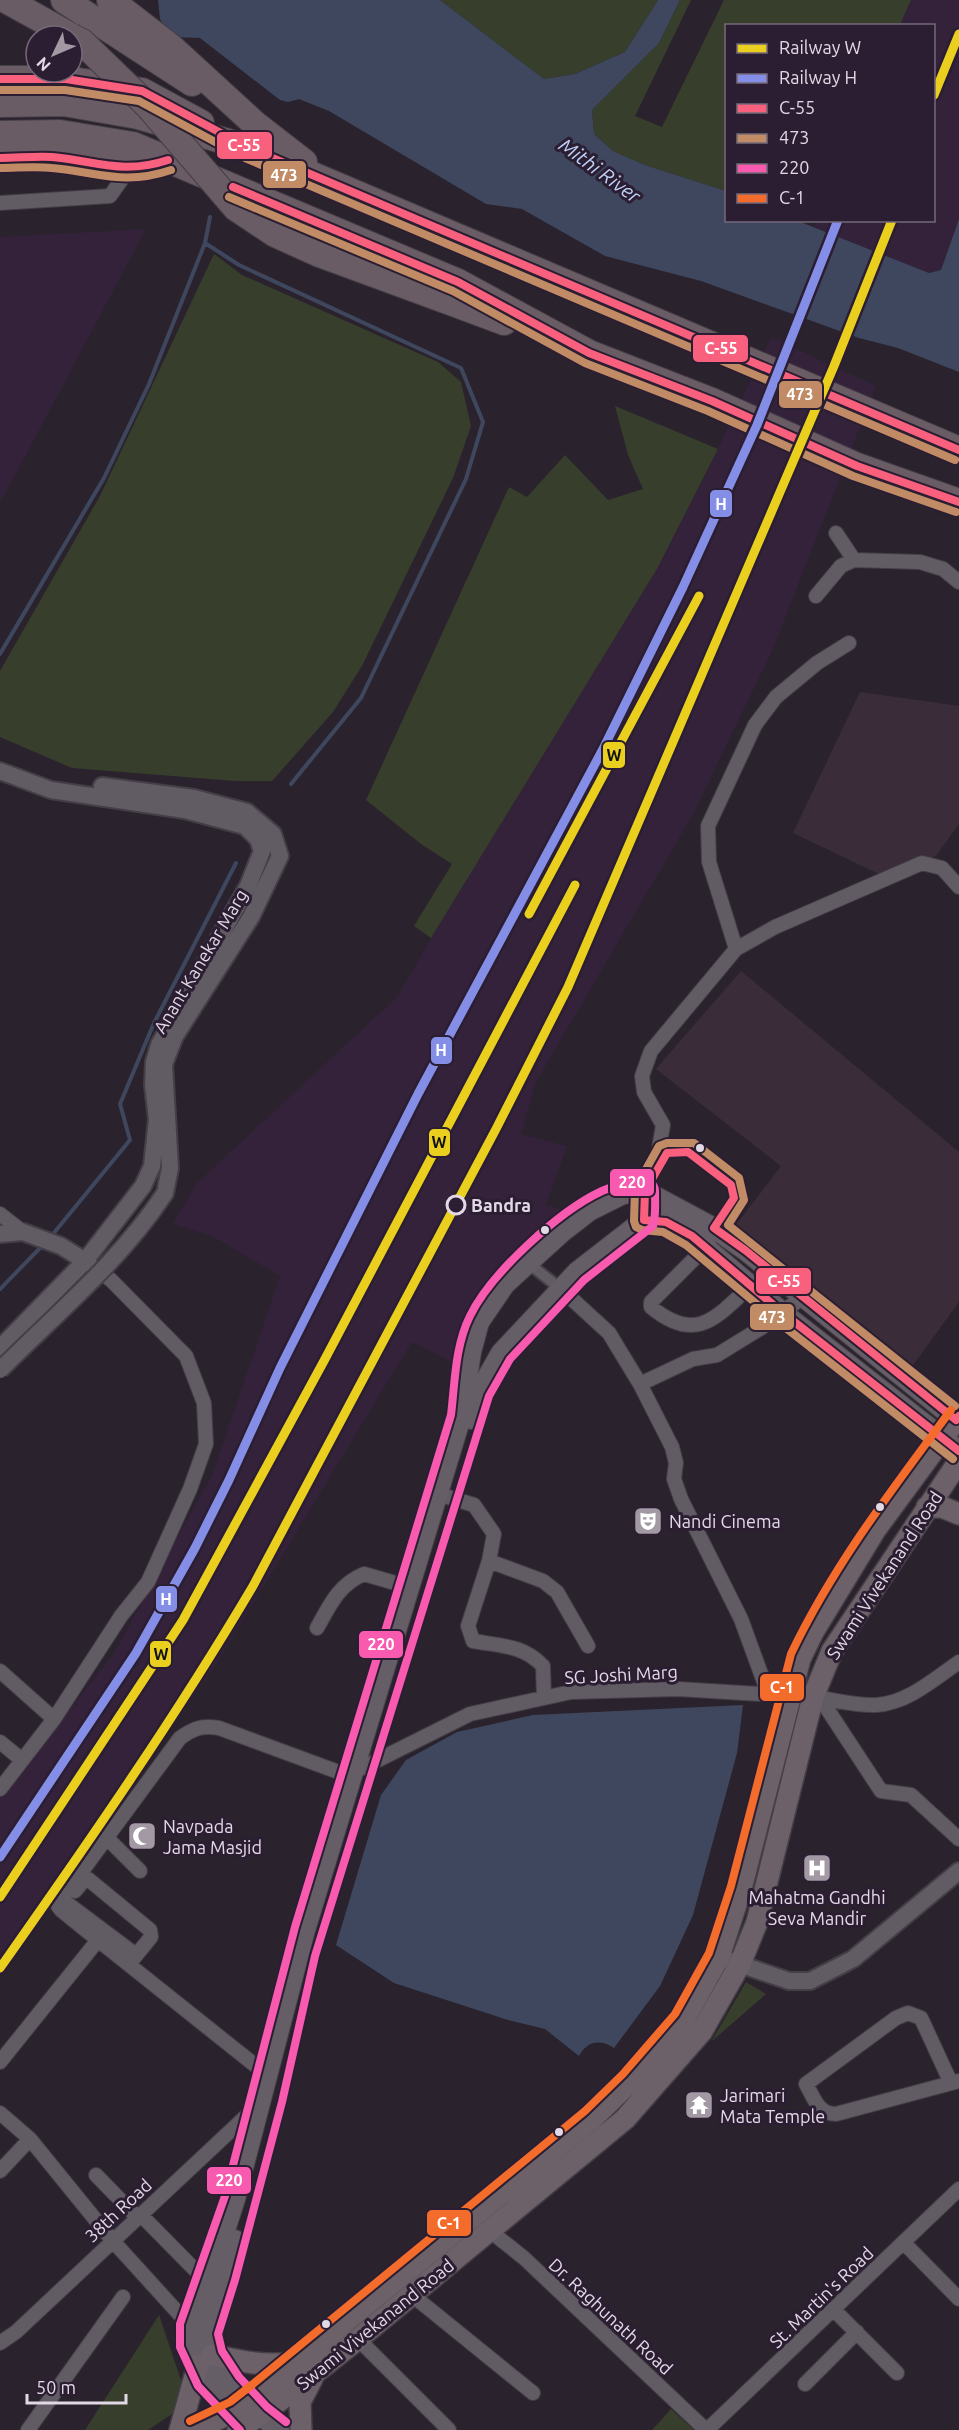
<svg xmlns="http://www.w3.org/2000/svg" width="959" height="2430" font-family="Ubuntu,sans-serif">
<rect width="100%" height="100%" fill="#2a232d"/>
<!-- built -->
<path fill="#332239" d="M911 0H959V219L941 270 929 273 814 227 817 221 934 220V26L900 25Z
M146 229 17 472 0 502V237Z
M771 337 876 386 773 649 692 816 536 1082 521 1134 567 1146 546 1205 565 1210 519 1256 478 1304 467 1330 462 1367 412 1342 213 1669 0 1969V1799L114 1653 213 1473 280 1276 212 1236 173 1224 196 1184 398 996 431 938 657 569 718 449Z"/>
<!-- industrial -->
<path fill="#3a2d39" d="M860 692 959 706V824L936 856 883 876 793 833Z
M741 971 959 1152V1302L913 1365 736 1225 781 1166 656 1069Z"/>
<!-- green -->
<path fill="#383e2c" d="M440 0H658L625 52 575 74 544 79Z
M680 0H691L635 116 662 127 724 0H911L900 25 726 26V191L645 165 613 151 594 134 592 110 659 43Z
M214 254 242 275 438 362 461 382 471 426 453 478 362 666 333 712 272 781H235L72 768 0 737V671L100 496Z
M615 406 718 449 657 569 431 938 414 926 452 864 421 844 366 800 509 487 527 497 565 455 608 500 643 489 628 455Z
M746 1982 766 1994 711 2042Z
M159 2315 185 2392 178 2410 148 2430H85Z
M671 2409 694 2430H652Z"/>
<!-- water -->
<path fill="#3e475e" d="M158 0H440L544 79 575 74 625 52 658 0H680L659 43 592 110 594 134 613 151 645 165 726 191V220L798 221 929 273 941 270 959 219V372L898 348 859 338 701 281 605 256 522 209 486 204 329 111 299 99 288 102 280 100 200 38 171 37 160 19Z
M743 1705 737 1753 693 1915 660 1986 614 2048C600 2039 587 2041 579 2056L545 2029 508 2020 394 1983 336 1945 381 1795 406 1760 457 1732 533 1715Z"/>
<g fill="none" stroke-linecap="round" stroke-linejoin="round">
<!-- stream -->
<path stroke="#3e475e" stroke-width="4" d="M210 217 205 243 239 265 461 368 483 422 466 479 361 698 291 784
M0 654 104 478 149 384 205 243
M53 1234 130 1140 120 1104 154 1023 236 863
M0 1289 42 1246"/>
<!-- pedestrian casing -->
<g stroke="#443e47" stroke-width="14">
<path id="pedestrian" d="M528 1263 561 1289"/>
</g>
<!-- minor casing -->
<g stroke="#443e47" stroke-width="16">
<path id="minor" d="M0 203 110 196 129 169
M836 533 854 560 920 562 943 569 959 582
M816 596 841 566 854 560
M736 949 709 862 708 826 755 725 776 697 817 663 849 643
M0 1214 23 1232
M644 1220 645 1191 657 1160 663 1125 644 1092 642 1076 651 1051 736 949 775 927 922 863 942 868 959 887
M709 1240 705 1248 651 1302V1307C696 1344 716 1318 750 1286
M561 1289 609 1333 640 1384 672 1447 676 1463 674 1479 681 1499 741 1619 768 1693
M640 1384 693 1359 717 1355 761 1328 803 1297
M448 1497 474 1505 494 1534 489 1561 468 1626 473 1641C501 1646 523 1645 543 1666L544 1698
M489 1561 543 1581 557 1592 588 1646
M317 1628C330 1605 338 1585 364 1574L409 1587
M0 1671 54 1719
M815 1697C834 1700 856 1706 876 1705 908 1703 934 1679 959 1662
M820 1698 881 1791 911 1795 959 1839
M0 1742 22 1760
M355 1766 362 1768 470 1714 571 1692 678 1689 775 1695
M0 1789 54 1719 121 1616 148 1582 190 1489 206 1444 204 1403 186 1356 111 1280 85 1261
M106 1837 140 1871
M75 1891 84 1880 88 1879 150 1930 151 1937 129 1964
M68 1904 136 1955
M104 1931 98 1940 61 1910 58 1906 60 1901 180 1738C194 1728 203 1725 219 1728L352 1777
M0 2062 98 1940 266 2074
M951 2083 921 2018 908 2013 896 2018 806 2084C814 2098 818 2114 836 2114L959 2081
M0 2113 30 2139 112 2240 190 2326
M0 2171 30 2139
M96 2175 137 2217
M140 2214 207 2282
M490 2231 524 2258 706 2430
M904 2243 959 2299
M412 2295 533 2393
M834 2310 897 2373
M358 2339 449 2430
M0 2343 16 2332 258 2105
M805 2384 857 2332
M28 2430 123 2297
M707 2430 959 2189"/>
</g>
<!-- tertiary casing -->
<g stroke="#443e47" stroke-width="20">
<path id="tertiary" d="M0 771 51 790 185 810 245 826 258 839 262 851 248 886 159 1045 154 1062 153 1085 157 1119 152 1166 143 1186 85 1261 0 1348
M102 786 194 798 247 812 273 834 280 856 251 917 175 1036 164 1064 170 1168 165 1193
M0 1234 23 1232 61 1246 85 1261
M719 1957 789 1981H810L853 1959 959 1871"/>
</g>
<!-- secondary casing -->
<g stroke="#443e47" stroke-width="22">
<path id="secondary" d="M471 1419 479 1392 501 1353 577 1272 644 1220 666 1222 692 1236 783 1313 959 1451
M235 2240 207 2334 212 2355 231 2384 260 2415 279 2430
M246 2423 207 2381 198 2365 190 2344V2326L219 2249 235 2199 305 1930 461 1417 471 1352 479 1322 505 1284 562 1232 589 1211 623 1194 645 1191 714 1228 745 1250 959 1422"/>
</g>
<!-- primary casing -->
<g stroke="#443e47" stroke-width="24">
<path id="primary" d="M927 1507H942L959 1514
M212 2355C243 2362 265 2367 297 2362
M180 2430 198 2365
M195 2430 235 2411 260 2392 592 2119 631 2081 684 2020 719 1957 741 1889 800 1659 813 1632 875 1530 959 1416
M238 2430 274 2405 358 2339 625 2119 702 2031 740 1964 757 1922 813 1697 832 1651 959 1461
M301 2430 300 2402 312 2379"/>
</g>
<!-- motorway casing -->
<g stroke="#443e47" stroke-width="28">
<path id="motorway" d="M6 0 71 36
M64 0 192 83
M110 0 171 47 255 124 304 162
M0 79H66L142 91 201 123
M0 104 64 103 138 116 249 148 959 450
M0 134 60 133 133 145 458 282 589 353 712 401 857 466 959 502
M0 158C20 158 41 155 60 158 102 163 127 177 168 160
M445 300 504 322"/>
</g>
<!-- pedestrian -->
<use href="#pedestrian" stroke="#615c64" stroke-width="10"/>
<!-- minor -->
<use href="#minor" stroke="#615c64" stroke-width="14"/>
<!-- tertiary -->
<use href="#tertiary" stroke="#615c64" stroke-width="16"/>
<!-- secondary -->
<use href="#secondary" stroke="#665e66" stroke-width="20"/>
<!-- primary -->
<use href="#primary" stroke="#6c6169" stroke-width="21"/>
<!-- motorway -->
<use href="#motorway" stroke="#6a5c64" stroke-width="26"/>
<!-- tertiary-bridge casing -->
<g stroke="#443e47" stroke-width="20" stroke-linecap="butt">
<path id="tertiary-bridge" d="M0 1370C57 1313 121 1260 165 1193"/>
</g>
<!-- motorway-bridge casing -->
<g stroke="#443e47" stroke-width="28" stroke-linecap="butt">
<path id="motorway-bridge" d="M72 37 82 42 149 107 236 208 275 234 317 253 445 300"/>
</g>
<!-- tertiary-bridge -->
<use href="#tertiary-bridge" stroke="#615c64" stroke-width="16"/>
<!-- motorway-bridge -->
<use href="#motorway-bridge" stroke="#6a5c64" stroke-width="26"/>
<!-- bus-1 casing -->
<g stroke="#2c1e32" stroke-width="12">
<path id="bus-1" d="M0 79H66L142 91 249 148 959 450
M0 158C17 158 35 156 52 157 96 161 123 175 168 160
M233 187 458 282 589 353 712 401 857 466 959 502
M959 1416 956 1420 745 1250 714 1228 734 1198 731 1185 688 1152 667 1153 645 1191 644 1220 666 1222 692 1236 783 1313 959 1451"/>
</g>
<!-- bus-2 casing -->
<g stroke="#2c1e32" stroke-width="12">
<path id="bus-2" d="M0 90H65L139 101 245 158 955 460
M0 168C17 168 35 166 52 168 98 172 124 186 171 170
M229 197 453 291 585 363 708 411 853 476 956 512
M953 1459 777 1321 686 1245 663 1232 642 1230 636 1227 634 1221 635 1189 659 1146 667 1143H694L739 1178 744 1200 728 1225 955 1406"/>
</g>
<!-- bus-3 casing -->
<g stroke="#2c1e32" stroke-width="12">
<path id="bus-3" d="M240 2430 198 2386 180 2347V2324L225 2196 295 1927 451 1415C455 1382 455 1346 470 1316 491 1273 559 1211 602 1191 613 1186 625 1183 637 1182 648 1180 656 1182 655 1194 655 1204 656 1217 653 1226L584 1280 510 1359 489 1396 315 1956 282 2102 235 2280 218 2334 222 2351 239 2377 267 2407 286 2422"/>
</g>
<!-- bus-4 casing -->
<g stroke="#2c1e32" stroke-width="12">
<path id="bus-4" d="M190 2421 230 2402 253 2384 585 2111 623 2074 675 2014 709 1953 731 1886 791 1654C833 1566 893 1488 951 1410"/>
</g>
<!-- bus-1 -->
<use href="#bus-1" stroke="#f8607d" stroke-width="8"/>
<!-- bus-2 -->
<use href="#bus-2" stroke="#c18c65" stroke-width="8"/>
<!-- bus-3 -->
<use href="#bus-3" stroke="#f75aaf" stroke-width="8"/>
<!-- bus-4 -->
<use href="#bus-4" stroke="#f36c2b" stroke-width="8"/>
<!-- rail-1 casing -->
<g stroke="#2c1e32" stroke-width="14">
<path id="rail-1" d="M934 95 959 34
M529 914 699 596
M0 1897 183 1620 325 1359 575 885
M0 1968C88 1843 175 1718 253 1586L496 1129 568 987 834 366 892 220"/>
</g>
<!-- rail-2 casing -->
<g stroke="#2c1e32" stroke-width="14">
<path id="rail-2" d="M0 1857 136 1653 195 1548 229 1480 280 1368 418 1094 603 749 683 587 757 425 838 220"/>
</g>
<!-- rail-1 -->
<use href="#rail-1" stroke="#ebcf1f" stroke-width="9"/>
<!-- rail-2 -->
<use href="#rail-2" stroke="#858ee6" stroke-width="9"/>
</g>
<!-- icons -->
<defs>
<g id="theatre-square" transform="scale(1.5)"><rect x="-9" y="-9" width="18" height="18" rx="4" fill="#a299a5" stroke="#2c1e32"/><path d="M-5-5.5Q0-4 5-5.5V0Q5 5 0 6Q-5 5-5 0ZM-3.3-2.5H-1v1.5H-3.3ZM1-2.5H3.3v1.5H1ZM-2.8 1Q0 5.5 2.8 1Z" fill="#fff"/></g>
<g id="mosque-square" transform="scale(1.5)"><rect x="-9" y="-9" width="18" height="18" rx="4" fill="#a299a5" stroke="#2c1e32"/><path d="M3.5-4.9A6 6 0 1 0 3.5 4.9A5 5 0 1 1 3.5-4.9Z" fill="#fff"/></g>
<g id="hospital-square" transform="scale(1.5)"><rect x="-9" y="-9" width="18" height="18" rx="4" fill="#a299a5" stroke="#2c1e32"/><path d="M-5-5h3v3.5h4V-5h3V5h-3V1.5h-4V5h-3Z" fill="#fff"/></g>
<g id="temple-square" transform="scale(1.5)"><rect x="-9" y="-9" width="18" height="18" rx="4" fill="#a299a5" stroke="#2c1e32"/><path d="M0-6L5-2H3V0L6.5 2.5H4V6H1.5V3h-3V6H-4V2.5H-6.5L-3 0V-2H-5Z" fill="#fff"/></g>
</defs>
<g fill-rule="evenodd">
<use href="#theatre-square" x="648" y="1521"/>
<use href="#mosque-square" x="142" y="1836"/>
<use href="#hospital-square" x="817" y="1868"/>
<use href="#temple-square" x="699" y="2105"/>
</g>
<!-- markers -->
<g fill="#e2d9e6" stroke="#2c1e32" stroke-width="2">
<circle cx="700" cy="1148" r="5"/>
<circle cx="545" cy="1230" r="5"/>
<circle cx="880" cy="1507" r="5"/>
<circle cx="559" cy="2132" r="5"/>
<circle cx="326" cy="2324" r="5"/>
</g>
<circle fill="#2c1e32" stroke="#e2d9e6" stroke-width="3" cx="456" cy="1205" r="9"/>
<g text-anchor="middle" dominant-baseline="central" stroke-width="6" stroke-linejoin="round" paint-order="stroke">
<!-- street labels -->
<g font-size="18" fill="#e2d9e6" stroke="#2c1e32">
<text transform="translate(200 961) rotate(-59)">Anant Kanekar Marg</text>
<text transform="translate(884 1575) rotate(-57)">Swami Vivekanand Road</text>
<text transform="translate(621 1674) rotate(-3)">SG Joshi Marg</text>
<text transform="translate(118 2210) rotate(-43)">38th Road</text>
<text transform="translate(821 2297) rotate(-44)">St. Martin's Road</text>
<text transform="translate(611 2316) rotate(43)">Dr. Raghunath Road</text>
<text transform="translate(375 2324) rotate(-39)">Swami Vivekanand Road</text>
</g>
<!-- stop labels -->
<g font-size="18" font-weight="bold" fill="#e2d9e6" stroke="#2c1e32" text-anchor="start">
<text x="471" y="1205">Bandra</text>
</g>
<!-- poi labels -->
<g font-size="18" fill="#e2d9e6" stroke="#2c1e32" text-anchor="start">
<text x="669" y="1521">Nandi Cinema</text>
<text x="163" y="1826">Navpada<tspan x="163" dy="21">Jama Masjid</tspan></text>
<text x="817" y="1897" text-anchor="middle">Mahatma Gandhi<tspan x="817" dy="21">Seva Mandir</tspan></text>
<text x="720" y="2095">Jarimari<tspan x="720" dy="21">Mata Temple</tspan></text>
</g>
<!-- water labels -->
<g font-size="20" font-style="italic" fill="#bdd0f7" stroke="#2c1e32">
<text transform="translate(600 170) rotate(36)">Mithi River</text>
</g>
</g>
<g stroke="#2c1e32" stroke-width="2">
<rect x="216" y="131" width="57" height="29" rx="6" fill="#f8607d"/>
<rect x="262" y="160" width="45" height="29" rx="6" fill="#c18c65"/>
<rect x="692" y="334" width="57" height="29" rx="6" fill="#f8607d"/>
<rect x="778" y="380" width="45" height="29" rx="6" fill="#c18c65"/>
<rect x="709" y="489" width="24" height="29" rx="6" fill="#858ee6"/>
<rect x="602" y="741" width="24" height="28" rx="6" fill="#ebcf1f"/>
<rect x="430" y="1036" width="23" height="29" rx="6" fill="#858ee6"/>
<rect x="428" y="1128" width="23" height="29" rx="6" fill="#ebcf1f"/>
<rect x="609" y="1168" width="46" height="29" rx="6" fill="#f75aaf"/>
<rect x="755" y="1267" width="57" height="28" rx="6" fill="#f8607d"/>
<rect x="749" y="1303" width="46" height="28" rx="6" fill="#c18c65"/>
<rect x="155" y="1585" width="23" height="28" rx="6" fill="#858ee6"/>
<rect x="358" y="1630" width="46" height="29" rx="6" fill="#f75aaf"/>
<rect x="149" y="1640" width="23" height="28" rx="6" fill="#ebcf1f"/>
<rect x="759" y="1673" width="46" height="29" rx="6" fill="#f36c2b"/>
<rect x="206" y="2166" width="46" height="29" rx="6" fill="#f75aaf"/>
<rect x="426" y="2209" width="46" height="28" rx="6" fill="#f36c2b"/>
</g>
<g font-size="16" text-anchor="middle" font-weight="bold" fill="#fff">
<text x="244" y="151">C-55</text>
<text x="284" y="181">473</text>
<text x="721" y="354">C-55</text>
<text x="800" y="400">473</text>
<text x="721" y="510">H</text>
<text x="441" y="1056">H</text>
<text x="632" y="1188">220</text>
<text x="784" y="1287">C-55</text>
<text x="772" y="1323">473</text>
<text x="166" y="1605">H</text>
<text x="381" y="1650">220</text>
<text x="782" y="1693">C-1</text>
<text x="229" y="2186">220</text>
<text x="449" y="2229">C-1</text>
</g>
<g font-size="16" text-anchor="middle" font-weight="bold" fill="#111">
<text x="614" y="761">W</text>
<text x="439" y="1148">W</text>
<text x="161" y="1660">W</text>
</g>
<!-- legend -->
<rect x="725" y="24" width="210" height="198" fill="#2c1e32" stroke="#75697a" stroke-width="1.5"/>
<rect x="737" y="44" width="30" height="9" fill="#ebcf1f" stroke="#75697a" stroke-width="1.5"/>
<text x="779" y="54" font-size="18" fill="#e2d9e6">Railway W</text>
<rect x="737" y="74" width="30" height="9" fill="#858ee6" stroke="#75697a" stroke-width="1.5"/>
<text x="779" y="84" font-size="18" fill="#e2d9e6">Railway H</text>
<rect x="737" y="104" width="30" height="9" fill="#f8607d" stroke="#75697a" stroke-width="1.5"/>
<text x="779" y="114" font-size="18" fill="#e2d9e6">C-55</text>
<rect x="737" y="134" width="30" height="9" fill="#c18c65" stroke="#75697a" stroke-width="1.5"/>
<text x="779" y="144" font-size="18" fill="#e2d9e6">473</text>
<rect x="737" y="164" width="30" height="9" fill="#f75aaf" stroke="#75697a" stroke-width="1.5"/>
<text x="779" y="174" font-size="18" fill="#e2d9e6">220</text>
<rect x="737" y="194" width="30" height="9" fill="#f36c2b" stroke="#75697a" stroke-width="1.5"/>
<text x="779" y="204" font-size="18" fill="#e2d9e6">C-1</text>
<!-- north arrow -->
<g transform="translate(54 54) rotate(226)"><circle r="28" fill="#2c1e32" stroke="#75697a" stroke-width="1.5"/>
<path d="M0-4.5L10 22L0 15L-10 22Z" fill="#a299a5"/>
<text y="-9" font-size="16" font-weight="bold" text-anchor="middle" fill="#e2d9e6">N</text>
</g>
<!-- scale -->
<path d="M27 2394v9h99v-9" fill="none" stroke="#e2d9e6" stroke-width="3"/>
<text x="36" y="2394" font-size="18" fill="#e2d9e6" stroke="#2c1e32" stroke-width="4.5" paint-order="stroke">50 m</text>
</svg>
